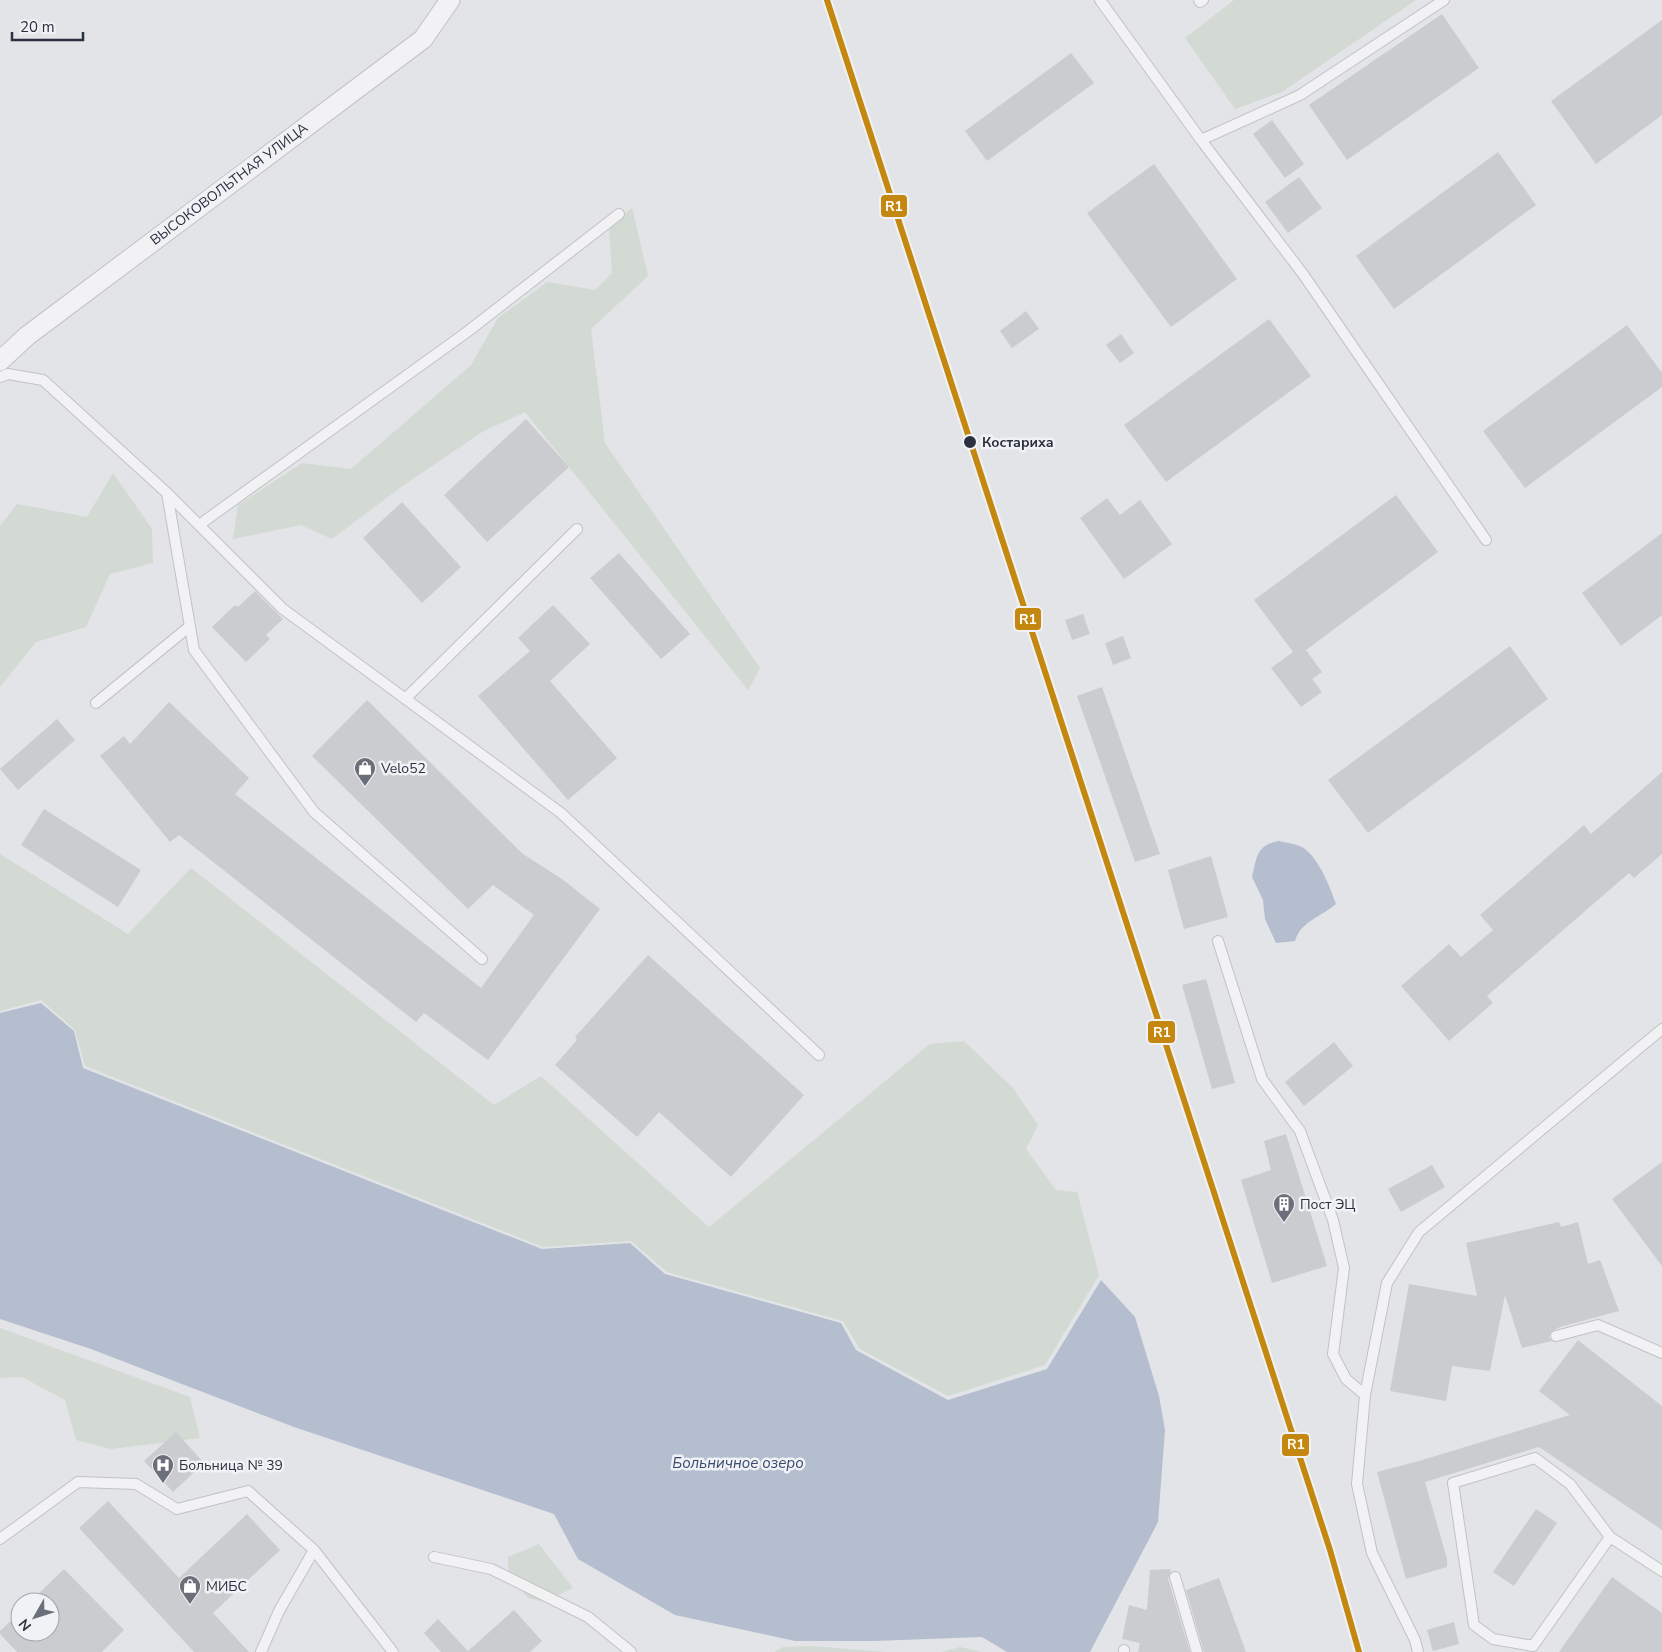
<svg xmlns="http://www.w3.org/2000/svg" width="1662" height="1652" font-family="'Nunito Sans',sans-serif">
<rect width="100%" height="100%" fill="#e2e4e7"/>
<!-- green -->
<path fill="#d2dad3" d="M1234 0H1416L1282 92 1235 109 1185 38Z
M632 207 648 276 591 329 605 443 760 668 748 690 525 412 482 432 404 485 332 539 301 525 233 539 238 505 302 463 351 469 471 365 498 318 547 282 595 290 612 273 609 230Z
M113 473 152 529 153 563 110 574 86 627 36 642 0 687V526L17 504 87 517Z
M0 854 128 934 191 868 494 1105 541 1076 709 1227 930 1044 964 1041 1013 1088 1038 1125 1026 1149 1056 1190 1077 1192 1099 1275 1045 1365 948 1396 860 1349 843 1321 667 1272 631 1241 543 1247 85 1066 75 1030 41 1000 0 1011Z
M0 1328 190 1397 200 1438 111 1449 76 1440 65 1400 22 1377 0 1378Z
M539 1544 573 1588 544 1602 528 1598 508 1576V1557Z
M812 1646 886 1652H774L783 1647Z
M960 1647 981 1652H942Z"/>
<!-- water -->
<path fill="#b4becf" d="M1279 841C1287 843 1299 844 1305 849 1320 861 1330 887 1336 904 1321 917 1301 921 1295 941L1276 943 1265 919 1263 900 1252 877C1257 857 1256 845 1279 841Z
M41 1003 74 1031 83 1068 542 1249 630 1243 665 1274 841 1323 856 1350 948 1400 1047 1369 1101 1280 1135 1317 1159 1396 1165 1430 1158 1522 1090 1652H1007L982 1637 874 1641H795L675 1615 578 1559 554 1514 294 1427 91 1349 0 1319V1013Z"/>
<!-- building -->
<path fill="#cbcccf" d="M1442 14 1479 68 1347 160 1309 105Z
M1662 20V115L1596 164 1551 101Z
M1071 53 1094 83 987 161 965 131Z
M1272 120 1304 164 1285 178 1253 134Z
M1498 152 1536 205 1394 309 1356 256Z
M1154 164 1237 279 1171 327 1087 213Z
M1299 177 1322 208 1288 233 1265 202Z
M1026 311 1039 329 1012 348 1000 331Z
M1269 319 1311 376 1166 482 1124 425Z
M1627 325 1662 373V387L1525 488 1483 431Z
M1121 334 1134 353 1120 363 1106 345Z
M526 419 569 467 487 542 444 495Z
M1396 495 1438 552 1306 650 1322 672 1312 679 1322 692 1301 707 1271 668 1293 652 1254 600Z
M1107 498 1120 515 1140 500 1172 544 1124 579 1080 518Z
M402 502 461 567 422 603 363 538Z
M1662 533V615L1621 646 1582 593Z
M619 553 690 634 661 659 590 578Z
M255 591 283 619 266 635 270 639 246 662 212 627 235 605 238 607Z
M553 605 590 644 550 681 617 758 568 800 478 696 530 651 518 638Z
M1083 614 1090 634 1072 640 1065 620Z
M1123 636 1131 658 1113 665 1105 643Z
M1510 646 1548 699 1368 833 1328 780Z
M1102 687 1160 854 1135 862 1077 696Z
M367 700 523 854 562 879 600 909 488 1060 424 1013 416 1022 179 835 170 842 100 756 124 736 130 744 169 702 249 778 235 794 481 988 534 915 493 885 468 909 312 756Z
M57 719 75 740 18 790 0 769Z
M1662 772V854L1634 878 1629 873 1487 996 1493 1003 1449 1041 1401 986 1449 944 1461 957 1493 930 1480 915 1584 825 1591 834Z
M44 809 141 870 118 907 21 845Z
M1211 856 1228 917 1184 929 1168 870Z
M648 955 804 1095 731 1177 659 1112 637 1137 555 1065 577 1040 575 1037Z
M1206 979 1235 1083 1212 1089 1182 985Z
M1334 1042 1353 1066 1304 1106 1285 1082Z
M1286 1134 1327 1266 1272 1283 1241 1180 1271 1170 1264 1141Z
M1662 1162V1266L1612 1199Z
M1432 1165 1445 1187 1401 1212 1388 1189Z
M1559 1222 1561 1227 1578 1222 1588 1264 1600 1260 1619 1311 1560 1327 1551 1332 1549 1337 1552 1341 1522 1348 1505 1295 1490 1371 1452 1366 1446 1401 1390 1391 1409 1284 1477 1296 1466 1243Z
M1578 1340 1662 1406V1530L1539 1447 1425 1482 1447 1559V1567L1406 1579 1377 1472 1419 1461 1570 1415 1539 1391Z
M176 1432 204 1463 173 1492 144 1461Z
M108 1501 179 1578 247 1514 280 1550 213 1613 249 1652H194L79 1528Z
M1536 1509 1557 1523 1514 1586 1493 1572Z
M64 1569 124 1630 102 1652H17L0 1634V1631L20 1612V1632H50V1602H30Z
M1171 1569 1168 1579 1190 1652H1138L1140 1643 1122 1639 1129 1605 1147 1610 1150 1570Z
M1612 1577 1662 1613V1652H1559Z
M1219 1578 1246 1652H1204L1186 1590Z
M514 1610 542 1641 530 1652H441L424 1633 438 1619 468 1651Z
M1454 1622 1459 1644 1433 1651 1427 1630Z"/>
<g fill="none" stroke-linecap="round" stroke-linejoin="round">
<!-- service casing -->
<g stroke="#c1c2c5" stroke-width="12">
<path id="service" d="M1100 0 1201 140 1303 274 1486 540
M1199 0 1200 2 1203 0
M1201 140 1300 95 1444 0
M0 377 8 374 43 380 167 493 283 609 561 813 819 1055
M167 493 194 650 314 812 482 959
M199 525 467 332 619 214
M405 699 577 529
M96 703 190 626
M1218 941 1262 1079 1300 1131 1333 1220 1344 1268 1333 1354 1346 1379 1365 1395 1357 1484 1372 1553 1415 1640 1418 1652
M1556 1336 1598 1325 1662 1353
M1365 1395 1387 1283 1419 1232 1662 1029
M1610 1537 1570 1484 1535 1458 1453 1483 1474 1625 1493 1639 1533 1646 1610 1537 1662 1571
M0 1539 78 1482 136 1484 177 1509 248 1491 314 1550
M434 1557 491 1569 588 1617 631 1652
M1175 1577 1197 1652
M261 1652 279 1611 314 1550 393 1652
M1124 1652V1650"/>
</g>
<!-- minor casing -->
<g stroke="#c1c2c5" stroke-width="21">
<path id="minor" d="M0 361 27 336 423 39 450 0"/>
</g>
<!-- service -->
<use href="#service" stroke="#f2f2f4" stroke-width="10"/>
<!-- minor -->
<use href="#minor" stroke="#f2f2f4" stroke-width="19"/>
<!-- rail-1 casing -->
<g stroke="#f1f2f6" stroke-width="10">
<path id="rail-1" d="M827 0 1330 1550 1359 1652"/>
</g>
<!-- rail-1 -->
<use href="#rail-1" stroke="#c48810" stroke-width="6"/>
</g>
<!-- icons -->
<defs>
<g id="shop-pin" transform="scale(1.125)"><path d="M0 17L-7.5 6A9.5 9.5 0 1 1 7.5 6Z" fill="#6b6f7a" stroke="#f1f2f6"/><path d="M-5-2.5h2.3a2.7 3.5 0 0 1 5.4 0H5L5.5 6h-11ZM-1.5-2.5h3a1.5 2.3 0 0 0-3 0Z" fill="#fff"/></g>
<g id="building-pin" transform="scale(1.125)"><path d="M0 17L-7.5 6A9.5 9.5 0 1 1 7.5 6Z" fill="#6b6f7a" stroke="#f1f2f6"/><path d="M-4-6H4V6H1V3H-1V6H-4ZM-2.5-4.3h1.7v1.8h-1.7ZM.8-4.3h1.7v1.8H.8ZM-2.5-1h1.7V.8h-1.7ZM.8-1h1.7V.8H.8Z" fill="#fff"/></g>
<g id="hospital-pin" transform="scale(1.125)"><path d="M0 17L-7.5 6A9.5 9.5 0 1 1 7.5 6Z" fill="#6b6f7a" stroke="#f1f2f6"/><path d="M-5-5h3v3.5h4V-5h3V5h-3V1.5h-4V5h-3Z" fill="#fff"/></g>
</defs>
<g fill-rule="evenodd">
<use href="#shop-pin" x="365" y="768"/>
<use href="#building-pin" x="1284" y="1204"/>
<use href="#hospital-pin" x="163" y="1465"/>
<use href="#shop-pin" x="190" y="1586"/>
</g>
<!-- markers -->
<circle fill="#2b303f" stroke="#f1f2f6" stroke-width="2" cx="970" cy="442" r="7"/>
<g text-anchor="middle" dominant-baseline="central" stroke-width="5" stroke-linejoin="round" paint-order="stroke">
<!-- street labels -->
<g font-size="14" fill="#2b303f" stroke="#f1f2f6">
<text transform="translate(229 184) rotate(-37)">ВЫСОКОВОЛЬТНАЯ УЛИЦА</text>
</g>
<!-- stop labels -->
<g font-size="14" font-weight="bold" fill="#2b303f" stroke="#f1f2f6" text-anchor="start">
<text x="982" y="442">Костариха</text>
</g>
<!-- poi labels -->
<g font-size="14" fill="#2b303f" stroke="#f1f2f6" text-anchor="start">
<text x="381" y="768">Velo52</text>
<text x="1300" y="1204">Пост ЭЦ</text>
<text x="179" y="1465">Больница № 39</text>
<text x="206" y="1586">МИБС</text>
</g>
<!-- water labels -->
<g font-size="15" font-style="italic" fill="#3a4a6e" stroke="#f1f2f6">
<text x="738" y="1463">Больничное озеро</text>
</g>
</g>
<g stroke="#f1f2f6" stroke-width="2">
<rect x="880" y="194" width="28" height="24" rx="5" fill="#c48810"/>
<rect x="1014" y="607" width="28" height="24" rx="5" fill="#c48810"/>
<rect x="1147" y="1020" width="29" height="24" rx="5" fill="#c48810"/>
<rect x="1281" y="1433" width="29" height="24" rx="5" fill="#c48810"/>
</g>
<g font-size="14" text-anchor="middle" font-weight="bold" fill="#fff">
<text x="894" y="211">R1</text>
<text x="1028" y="624">R1</text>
<text x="1162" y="1037">R1</text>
<text x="1296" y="1449">R1</text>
</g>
<!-- north arrow -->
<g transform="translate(35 1617) rotate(231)"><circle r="24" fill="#f1f2f6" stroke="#a2a4ad"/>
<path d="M0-4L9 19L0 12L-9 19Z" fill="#6b6f7a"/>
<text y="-8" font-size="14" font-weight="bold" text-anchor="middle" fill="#2b303f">N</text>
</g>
<!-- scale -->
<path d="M12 32v8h71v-8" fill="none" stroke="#2b303f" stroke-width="2.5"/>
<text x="20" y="32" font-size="15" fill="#2b303f" stroke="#f1f2f6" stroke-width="4" paint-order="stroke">20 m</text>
</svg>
